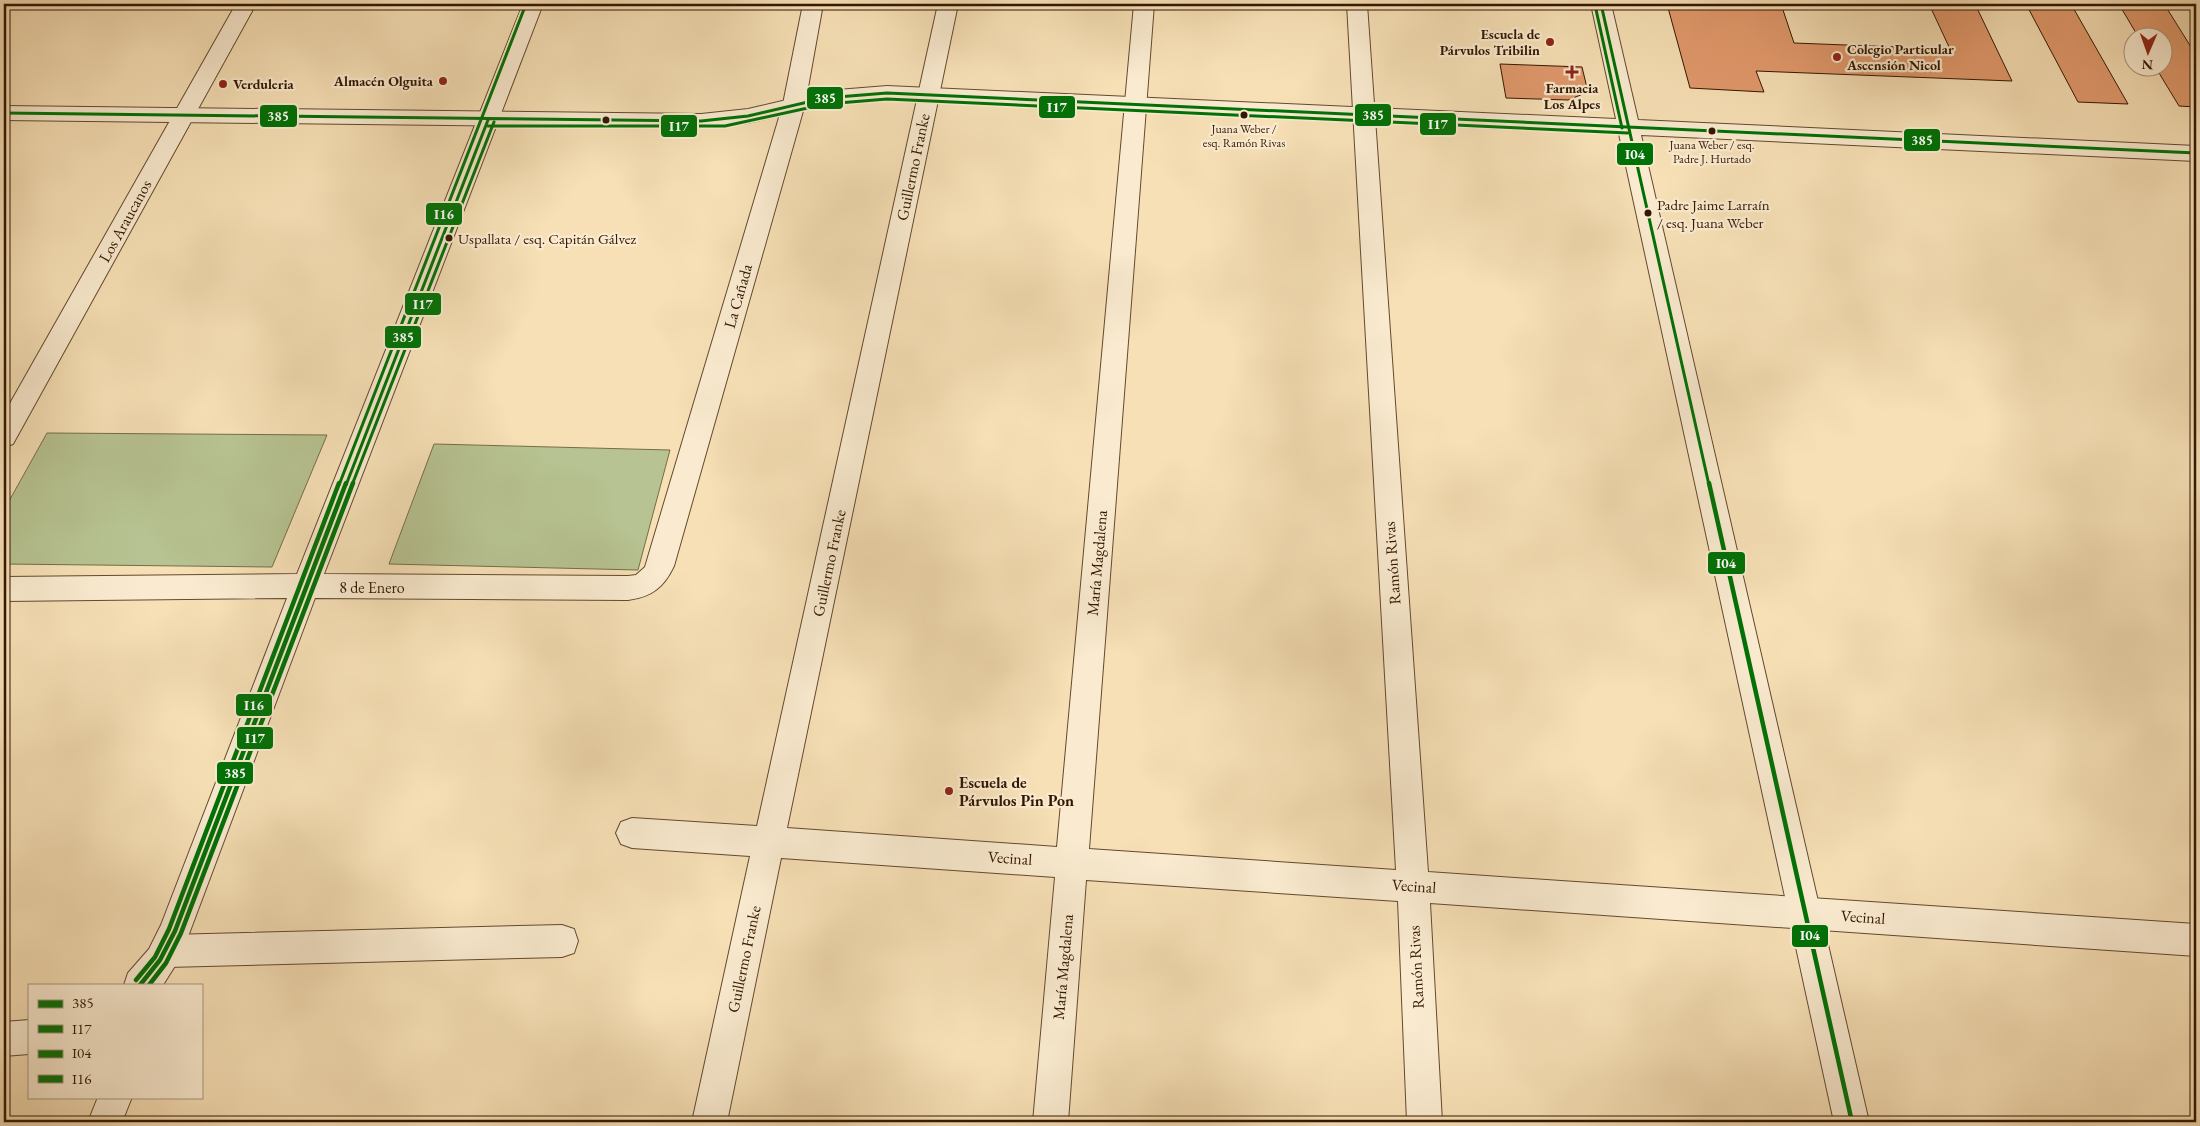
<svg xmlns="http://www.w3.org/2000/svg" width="2200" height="1126" font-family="'EB Garamond',serif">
<rect width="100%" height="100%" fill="#f7e0b6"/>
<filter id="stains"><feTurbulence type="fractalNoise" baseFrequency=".004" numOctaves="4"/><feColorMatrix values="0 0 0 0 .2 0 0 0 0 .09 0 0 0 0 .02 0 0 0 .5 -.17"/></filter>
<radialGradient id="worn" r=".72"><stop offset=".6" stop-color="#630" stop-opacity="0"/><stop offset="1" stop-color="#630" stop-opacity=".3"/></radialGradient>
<!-- green -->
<path fill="#b7c392" stroke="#746d49" d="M47 433 327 435 272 567 4 564V510Z
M434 444 670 450 638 570 389 564Z"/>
<!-- building -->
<path fill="#e29a6d" stroke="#321700" d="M1667 4H1781L1794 43 1950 49 1929 4H1975L2012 81 1756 71 1764 92 1690 88Z
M2026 4H2071L2128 104 2078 102Z
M2120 6 2166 7 2196 55V107L2179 106 2156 68H2162V38H2139Z
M1500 64 1582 67 1588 92 1568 100 1506 98Z"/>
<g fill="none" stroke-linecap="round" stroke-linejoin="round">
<!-- service casing -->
<g stroke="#63492e" stroke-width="2">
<path id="service" d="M562 925 574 929 578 941 574 953 562 957 167 967 155 963 151 951 155 939 167 935Z
M98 1097H132L122 1122H88Z"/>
</g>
<!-- minor casing -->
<g stroke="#63492e" stroke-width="2">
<path id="minor" d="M236 4H256L13 444 4 447V414Z
M523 4H543L324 574 628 576 636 575 645 567 783 104 803 4H823L805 104 674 566C664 587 652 597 628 600L315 598 180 958 163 985H124L128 973 149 949 161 925 287 598 4 601V577L297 574Z
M938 4H958L787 828 1057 847 1134 4H1154L1089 849 1396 870 1347 4H1367L1428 872 2196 924V956L1430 903 1442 1122H1407L1398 901 1086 880 1068 1122H1033L1055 877 781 858 727 1122H692L750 856 632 848 621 844 616 833 621 822 632 818 757 826Z
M29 1020V1054L4 1056V1022Z"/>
</g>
<!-- tertiary casing -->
<g stroke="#63492e" stroke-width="2">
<path id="tertiary" d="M1591 4H1611L1638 120 2196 146V161L1641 135 1869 1122H1834L1619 134 887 100 825 105 748 123 701 128 4 120V106L701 114 748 109 825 91 887 86 1616 119Z"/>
</g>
<!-- service -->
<use href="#service" fill="#faebd0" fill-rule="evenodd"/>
<!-- minor -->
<use href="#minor" fill="#faebd0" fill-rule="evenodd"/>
<!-- tertiary -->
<use href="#tertiary" fill="#faebd0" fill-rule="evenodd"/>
<!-- bus-1-far1 casing -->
<g stroke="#faebd0" stroke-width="6">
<path id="bus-1-far1" d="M4 113 701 121 748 116 825 98 887 93 2196 153
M346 485 488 120"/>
</g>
<!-- bus-1 casing -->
<g stroke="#faebd0" stroke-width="8">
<path id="bus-1" d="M140 985 160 960 175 931 346 483"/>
</g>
<!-- bus-2-far1 casing -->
<g stroke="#faebd0" stroke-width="6">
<path id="bus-2-far1" d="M1595 5 1622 128
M488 126H725L826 104 887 99 1628 133
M352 485 494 122"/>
</g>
<!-- bus-2 casing -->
<g stroke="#faebd0" stroke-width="8">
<path id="bus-2" d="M149 985 166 963 181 933 353 483"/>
</g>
<!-- bus-3-far1 casing -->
<g stroke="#faebd0" stroke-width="6">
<path id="bus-3-far1" d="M1601 4 1709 485"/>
</g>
<!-- bus-3 casing -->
<g stroke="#faebd0" stroke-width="8">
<path id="bus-3" d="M1709 483 1852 1122"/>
</g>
<!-- bus-4-far1 casing -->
<g stroke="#faebd0" stroke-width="6">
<path id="bus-4-far1" d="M339 485 526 4"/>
</g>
<!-- bus-4 casing -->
<g stroke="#faebd0" stroke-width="8">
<path id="bus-4" d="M136 980 155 957 169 929 339 483"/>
</g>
<!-- bus-1-far1 -->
<use href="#bus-1-far1" stroke="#007106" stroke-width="3"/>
<!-- bus-1 -->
<use href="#bus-1" stroke="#007106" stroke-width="4.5"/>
<!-- bus-2-far1 -->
<use href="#bus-2-far1" stroke="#007106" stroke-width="3"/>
<!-- bus-2 -->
<use href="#bus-2" stroke="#007106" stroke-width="4.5"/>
<!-- bus-3-far1 -->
<use href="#bus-3-far1" stroke="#007106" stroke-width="3"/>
<!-- bus-3 -->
<use href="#bus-3" stroke="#007106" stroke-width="4.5"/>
<!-- bus-4-far1 -->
<use href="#bus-4-far1" stroke="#007106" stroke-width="3"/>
<!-- bus-4 -->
<use href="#bus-4" stroke="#007106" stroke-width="4.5"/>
</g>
<!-- markers -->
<g fill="#8f2418" stroke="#faebd0" stroke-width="2">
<circle cx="1550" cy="42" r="5"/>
<circle cx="1837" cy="57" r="5"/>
<path d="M1569.5 64.5h5v5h5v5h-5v5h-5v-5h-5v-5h5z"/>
<circle cx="443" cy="81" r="5"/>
<circle cx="223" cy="84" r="5"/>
<circle cx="949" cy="791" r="5"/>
</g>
<g fill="#321700" stroke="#faebd0" stroke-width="2">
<circle cx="1244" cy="115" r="4.5"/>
<circle cx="606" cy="120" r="4.5"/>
<circle cx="1712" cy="131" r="4.5"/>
<circle cx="1648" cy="213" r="4.5"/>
<circle cx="449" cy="238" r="4.5"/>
</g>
<g text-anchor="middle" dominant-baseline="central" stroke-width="4.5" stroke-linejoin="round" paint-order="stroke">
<!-- far-bus labels -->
<g font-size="12" fill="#321700" stroke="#faebd0">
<text x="1244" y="129">Juana Weber /<tspan x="1244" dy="14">esq. Ramón Rivas</tspan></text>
<text x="1712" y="145">Juana Weber / esq.<tspan x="1712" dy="14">Padre J. Hurtado</tspan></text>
</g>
<!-- far-poi labels -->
<g font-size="14" font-weight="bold" fill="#321700" stroke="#faebd0" text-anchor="end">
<text x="1540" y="34">Escuela de<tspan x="1540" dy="16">Párvulos Tribilin</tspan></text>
<text x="1847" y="49" text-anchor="start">Colegio Particular<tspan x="1847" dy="16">Ascensión Nicol</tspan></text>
<text x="433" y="81">Almacén Olguita</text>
<text x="233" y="84" text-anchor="start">Verduleria</text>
<text x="1572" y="88" text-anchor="middle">Farmacia<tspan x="1572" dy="16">Los Alpes</tspan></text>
</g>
<!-- bus labels -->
<g font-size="15" fill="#321700" stroke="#faebd0" text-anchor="start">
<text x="1657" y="204">Padre Jaime Larraín<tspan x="1657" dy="18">/ esq. Juana Weber</tspan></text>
<text x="458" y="238">Uspallata / esq. Capitán Gálvez</text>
</g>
<!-- street labels -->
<g font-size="16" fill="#321700" stroke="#faebd0">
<text transform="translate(913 167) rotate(-78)">Guillermo Franke</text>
<text transform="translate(125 221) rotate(-61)">Los Araucanos</text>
<text transform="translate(738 296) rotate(-74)">La Cañada</text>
<text transform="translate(829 563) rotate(-78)">Guillermo Franke</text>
<text transform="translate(1097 563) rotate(-85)">María Magdalena</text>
<text transform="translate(1392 563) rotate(-94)">Ramón Rivas</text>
<text x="372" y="587">8 de Enero</text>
<text transform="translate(1010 858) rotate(4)">Vecinal</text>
<text transform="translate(1414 886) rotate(4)">Vecinal</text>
<text transform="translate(1863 917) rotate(4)">Vecinal</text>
<text transform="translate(744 959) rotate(-78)">Guillermo Franke</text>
<text transform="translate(1063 967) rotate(-85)">María Magdalena</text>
<text transform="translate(1416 967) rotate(-93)">Ramón Rivas</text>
</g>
<!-- poi labels -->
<g font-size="16" font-weight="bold" fill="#321700" stroke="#faebd0" text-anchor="start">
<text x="959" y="782">Escuela de<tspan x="959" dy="18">Párvulos Pin Pon</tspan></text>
</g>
</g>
<g stroke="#faebd0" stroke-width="2">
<rect x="806" y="86" width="38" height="24" rx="5" fill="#007106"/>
<rect x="1038" y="95" width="38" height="24" rx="5" fill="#007106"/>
<rect x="1354" y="103" width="38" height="24" rx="5" fill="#007106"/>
<rect x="259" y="104" width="39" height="24" rx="5" fill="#007106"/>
<rect x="1419" y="112" width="38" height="24" rx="5" fill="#007106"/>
<rect x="660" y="114" width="38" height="24" rx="5" fill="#007106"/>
<rect x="1903" y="128" width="38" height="24" rx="5" fill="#007106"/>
<rect x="1616" y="142" width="38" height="24" rx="5" fill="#007106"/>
<rect x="425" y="202" width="38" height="24" rx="5" fill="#007106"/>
<rect x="404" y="292" width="38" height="24" rx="5" fill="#007106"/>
<rect x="384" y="325" width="38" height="24" rx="5" fill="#007106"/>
<rect x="1707" y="551" width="39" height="24" rx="5" fill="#007106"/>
<rect x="235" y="693" width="38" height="24" rx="5" fill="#007106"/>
<rect x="236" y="726" width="38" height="24" rx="5" fill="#007106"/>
<rect x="216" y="761" width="38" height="24" rx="5" fill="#007106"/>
<rect x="1791" y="924" width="38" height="24" rx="5" fill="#007106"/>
</g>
<g font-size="14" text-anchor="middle" font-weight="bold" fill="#fff">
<text x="825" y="103">385</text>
<text x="1057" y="112">I17</text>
<text x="1373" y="120">385</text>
<text x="278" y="121">385</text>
<text x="1438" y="129">I17</text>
<text x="679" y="131">I17</text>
<text x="1922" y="145">385</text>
<text x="1635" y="159">I04</text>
<text x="444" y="219">I16</text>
<text x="423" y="309">I17</text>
<text x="403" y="342">385</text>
<text x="1726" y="568">I04</text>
<text x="254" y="710">I16</text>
<text x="255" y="743">I17</text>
<text x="235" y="778">385</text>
<text x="1810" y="940">I04</text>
</g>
<!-- margin -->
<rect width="2200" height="1126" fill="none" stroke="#f7e0b6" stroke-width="20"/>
<rect x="5" y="5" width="2190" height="1116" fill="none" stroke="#321700" stroke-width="2.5"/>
<rect x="10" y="10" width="2180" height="1106" fill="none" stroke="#321700"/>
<!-- legend -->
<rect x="28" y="984" width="175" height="115" fill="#faebd0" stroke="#aa967d"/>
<rect x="38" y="1000" width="25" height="8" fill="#007106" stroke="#aa967d"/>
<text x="72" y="1008" font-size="15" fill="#321700">385</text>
<rect x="38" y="1025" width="25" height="8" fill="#007106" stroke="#aa967d"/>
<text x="72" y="1034" font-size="15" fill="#321700">I17</text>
<rect x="38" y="1050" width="25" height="8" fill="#007106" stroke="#aa967d"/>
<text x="72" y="1058" font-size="15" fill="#321700">I04</text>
<rect x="38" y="1075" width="25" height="8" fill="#007106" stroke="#aa967d"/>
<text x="72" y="1084" font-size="15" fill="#321700">I16</text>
<!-- north arrow -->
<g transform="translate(2148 52) rotate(182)"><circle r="24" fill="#faebd0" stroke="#aa967d"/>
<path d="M0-4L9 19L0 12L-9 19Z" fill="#8f2418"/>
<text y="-8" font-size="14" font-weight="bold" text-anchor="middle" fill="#321700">N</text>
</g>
<rect width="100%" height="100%" filter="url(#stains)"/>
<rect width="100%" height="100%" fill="url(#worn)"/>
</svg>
